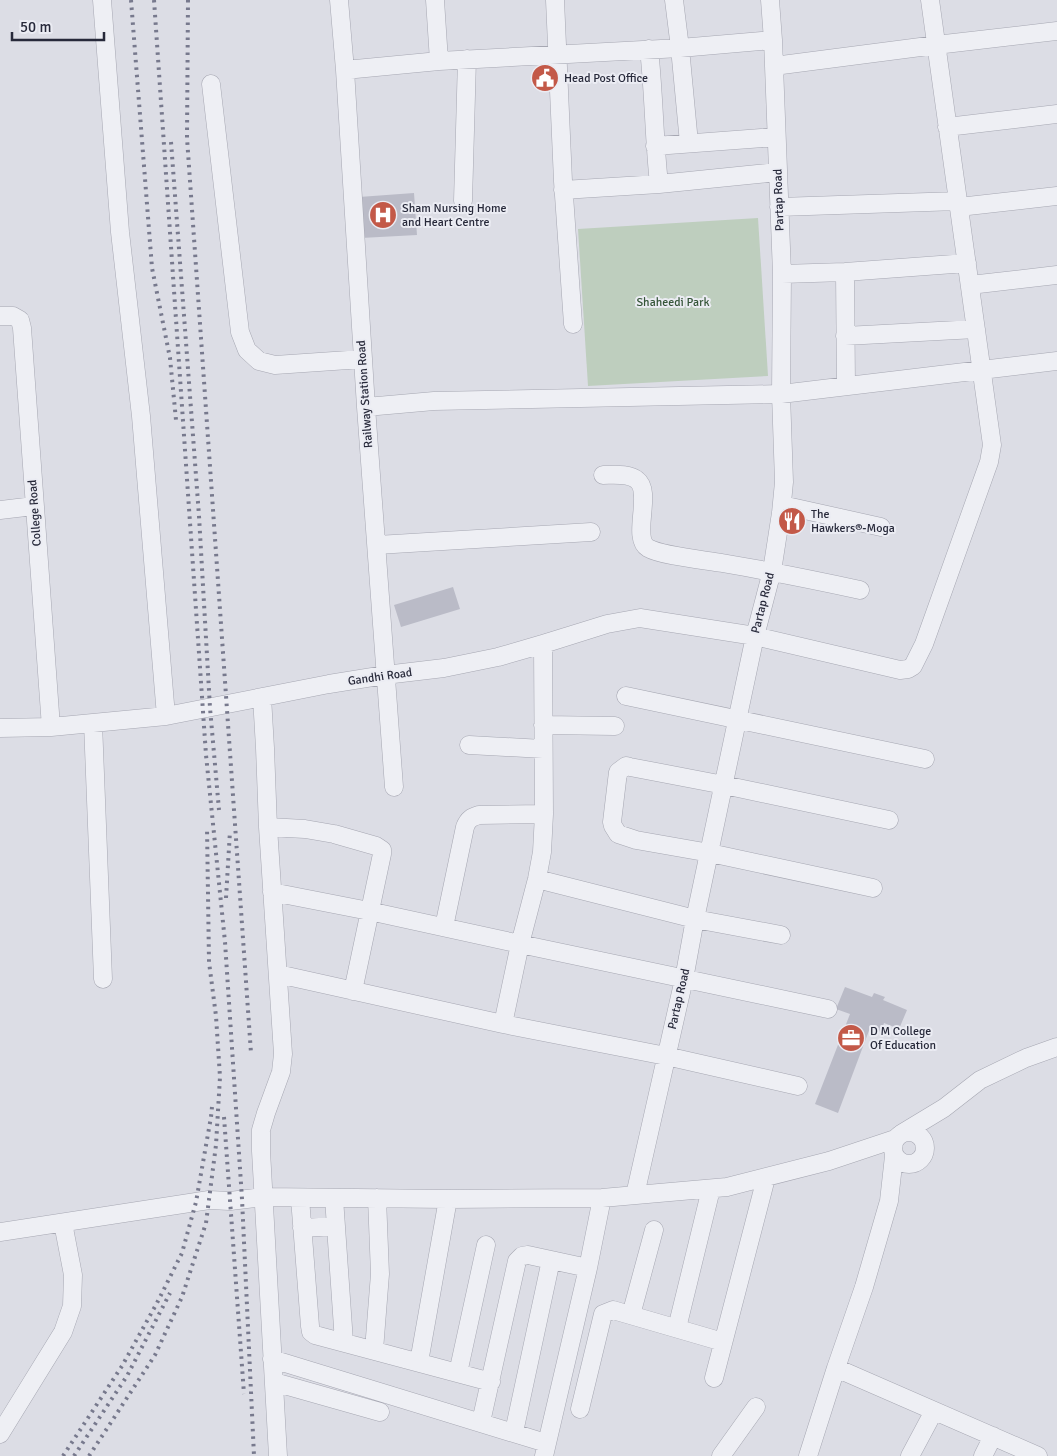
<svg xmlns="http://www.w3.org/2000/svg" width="1057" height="1456" font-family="Signika,sans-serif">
<rect width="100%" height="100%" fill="#dcdde5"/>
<!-- green -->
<path fill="#becebe" d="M758 218 768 376 588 386 578 229Z"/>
<!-- building -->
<path fill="#babbc7" d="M555 67 557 85 537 88 535 70Z
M414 193 417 235 361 238 359 197Z
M453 587 460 609 401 627 394 605Z
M845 987 872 997 874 993 885 997 883 1000 907 1010 899 1029 884 1023 881 1032 870 1028 838 1113 815 1104 850 1014 836 1009Z"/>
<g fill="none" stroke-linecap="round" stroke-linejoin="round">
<!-- minor casing -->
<g stroke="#a6a7b2" stroke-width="19">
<path id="minor" d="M102 0 120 232 141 416 166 716
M339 0 345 70 366 407 394 787
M435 0 439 61
M555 0 563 181 573 324
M674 0 680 48 689 143
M649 49C654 94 654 139 659 184
M774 66 936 45 1057 31
M345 70 439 61 680 48 773 40
M211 84 240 332 247 350 259 361 275 365 363 359
M947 127 1057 114
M655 146 776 137
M563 190 659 184 778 172
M463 201 467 59
M779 207 958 201
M959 207 1057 196
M845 272 846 386
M782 274 845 272 967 263
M970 285 1057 275
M0 316H13L20 320 22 328 51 727
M845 336 976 329
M366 407 434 401 781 394 1057 361
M603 475C613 475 629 473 637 480 653 492 631 538 648 548 662 556 705 560 722 563 769 571 814 580 860 590
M782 505 881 527
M0 510 34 506
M377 545 591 532
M626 696 925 759
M262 697 265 748 268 827 283 1054 281 1072 266 1113 261 1130V1151L278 1456
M93 723 103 979
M543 725 615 726
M0 728 51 727 166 716 329 684 385 675 444 668 498 657 543 644 607 624 640 618 755 636 900 670 908 669 913 666 924 644 989 462 992 445 930 0
M469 745 543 749
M268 827 305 829 334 834 376 846 382 850V854L353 991
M537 879 695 919 781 935
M873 888 710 853 636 840 618 834 613 826 612 822 618 772 626 766 630 767 724 785 889 820
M272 892 369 911 520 944 828 1009
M444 927 465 827C468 819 472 817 479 815L544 814
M278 974 503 1024 666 1056 798 1086
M503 1024 520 944 537 879 542 852 544 814 543 644
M893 1148a16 16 0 1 1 32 0a16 16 0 1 1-32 0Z
M901 1134 944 1108 980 1080 1026 1058 1057 1047
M635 1195 684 979 695 919 755 636 772 571 781 513 784 482 781 394 782 274 773 40 770 0
M300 1198 310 1326 311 1332 315 1335 491 1382
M334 1198 344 1342
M302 1228 336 1226
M0 1232 209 1200 230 1201 263 1197 448 1199 602 1198 727 1187 829 1161 895 1139
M631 1315 654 1230
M677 1328 711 1189
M374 1350 380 1274 377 1198
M272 1359 546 1443
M419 1362 448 1199
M836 1368 1038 1456
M458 1373 486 1245
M714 1378 766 1178
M274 1382 380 1412
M580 1409 603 1314 613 1310 723 1342
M481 1422 517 1261 522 1256 528 1255 588 1268
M514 1432 551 1260
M0 1434 63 1332 72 1306 73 1275 63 1223
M544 1456 588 1268 602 1198
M721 1456 756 1407
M808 1456 836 1368 864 1287 889 1201 894 1156
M910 1456 934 1411
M983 1456 993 1436"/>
</g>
<!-- minor -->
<use href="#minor" stroke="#eeeff4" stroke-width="18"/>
<!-- rail -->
<path stroke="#77798d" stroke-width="4" stroke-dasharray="2.5 5" stroke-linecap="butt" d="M131 0 152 268 170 358 176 420
M154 0 206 755 225 942 242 1199 254 1456
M188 0 187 138 251 1053
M171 142 199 516 210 708 219 810
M226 898 230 831
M224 1117 244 1394
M63 1456 122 1366 157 1303 182 1253 196 1202 211 1117 212 1107
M74 1456 127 1376 170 1293
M89 1456 155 1355 182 1297 206 1223 216 1145 220 1077 216 1016 209 962 207 827"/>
</g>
<!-- icons -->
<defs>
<g id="civic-disc" transform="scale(1.4375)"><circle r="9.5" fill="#c35948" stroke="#ebecf3"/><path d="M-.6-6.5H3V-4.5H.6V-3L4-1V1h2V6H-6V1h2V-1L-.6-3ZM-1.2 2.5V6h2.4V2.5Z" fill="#fff"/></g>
<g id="hospital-disc" transform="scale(1.4375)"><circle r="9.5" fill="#c35948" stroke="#ebecf3"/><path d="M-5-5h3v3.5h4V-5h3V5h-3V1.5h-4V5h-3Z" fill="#fff"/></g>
<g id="restaurant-disc" transform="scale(1.4375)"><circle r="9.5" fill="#c35948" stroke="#ebecf3"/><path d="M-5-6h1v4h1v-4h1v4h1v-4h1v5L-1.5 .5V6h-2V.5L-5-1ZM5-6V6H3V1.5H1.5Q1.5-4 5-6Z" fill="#fff"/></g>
<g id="office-disc" transform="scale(1.4375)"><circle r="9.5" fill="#c35948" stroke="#ebecf3"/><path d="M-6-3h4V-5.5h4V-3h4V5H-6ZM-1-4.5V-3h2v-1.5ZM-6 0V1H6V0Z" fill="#fff"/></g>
</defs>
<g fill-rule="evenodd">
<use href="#civic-disc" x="545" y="78"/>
<use href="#hospital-disc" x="383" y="215"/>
<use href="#restaurant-disc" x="792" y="521"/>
<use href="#office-disc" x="851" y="1038"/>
</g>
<g text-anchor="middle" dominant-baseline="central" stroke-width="4" stroke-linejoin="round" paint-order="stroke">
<!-- poi labels -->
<g font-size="12" fill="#27293a" stroke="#ebecf3" text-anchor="start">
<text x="564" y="78">Head Post Office</text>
<text x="402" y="208">Sham Nursing Home<tspan x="402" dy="14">and Heart Centre</tspan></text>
<text x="811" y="514">The<tspan x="811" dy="14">Hawkers®-Moga</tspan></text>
<text x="870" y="1031">D M College<tspan x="870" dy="14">Of Education</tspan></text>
</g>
<!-- street labels -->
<g font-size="12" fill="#27293a" stroke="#ebecf3">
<text transform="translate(779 200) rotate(-92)">Partap Road</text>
<text transform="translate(365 394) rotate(-94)">Railway Station Road</text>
<text transform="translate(35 513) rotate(-94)">College Road</text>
<text transform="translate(763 603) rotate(-76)">Partap Road</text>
<text transform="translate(380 677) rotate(-8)">Gandhi Road</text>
<text transform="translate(679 999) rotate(-77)">Partap Road</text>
</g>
<!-- park labels -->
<g font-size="12" fill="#355538" stroke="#ebecf3">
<text x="673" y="302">Shaheedi Park</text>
</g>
</g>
<!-- scale -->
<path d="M12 32v8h92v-8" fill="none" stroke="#27293a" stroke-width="2.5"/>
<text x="20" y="32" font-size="15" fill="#27293a" stroke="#ebecf3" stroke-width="4" paint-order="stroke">50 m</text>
</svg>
